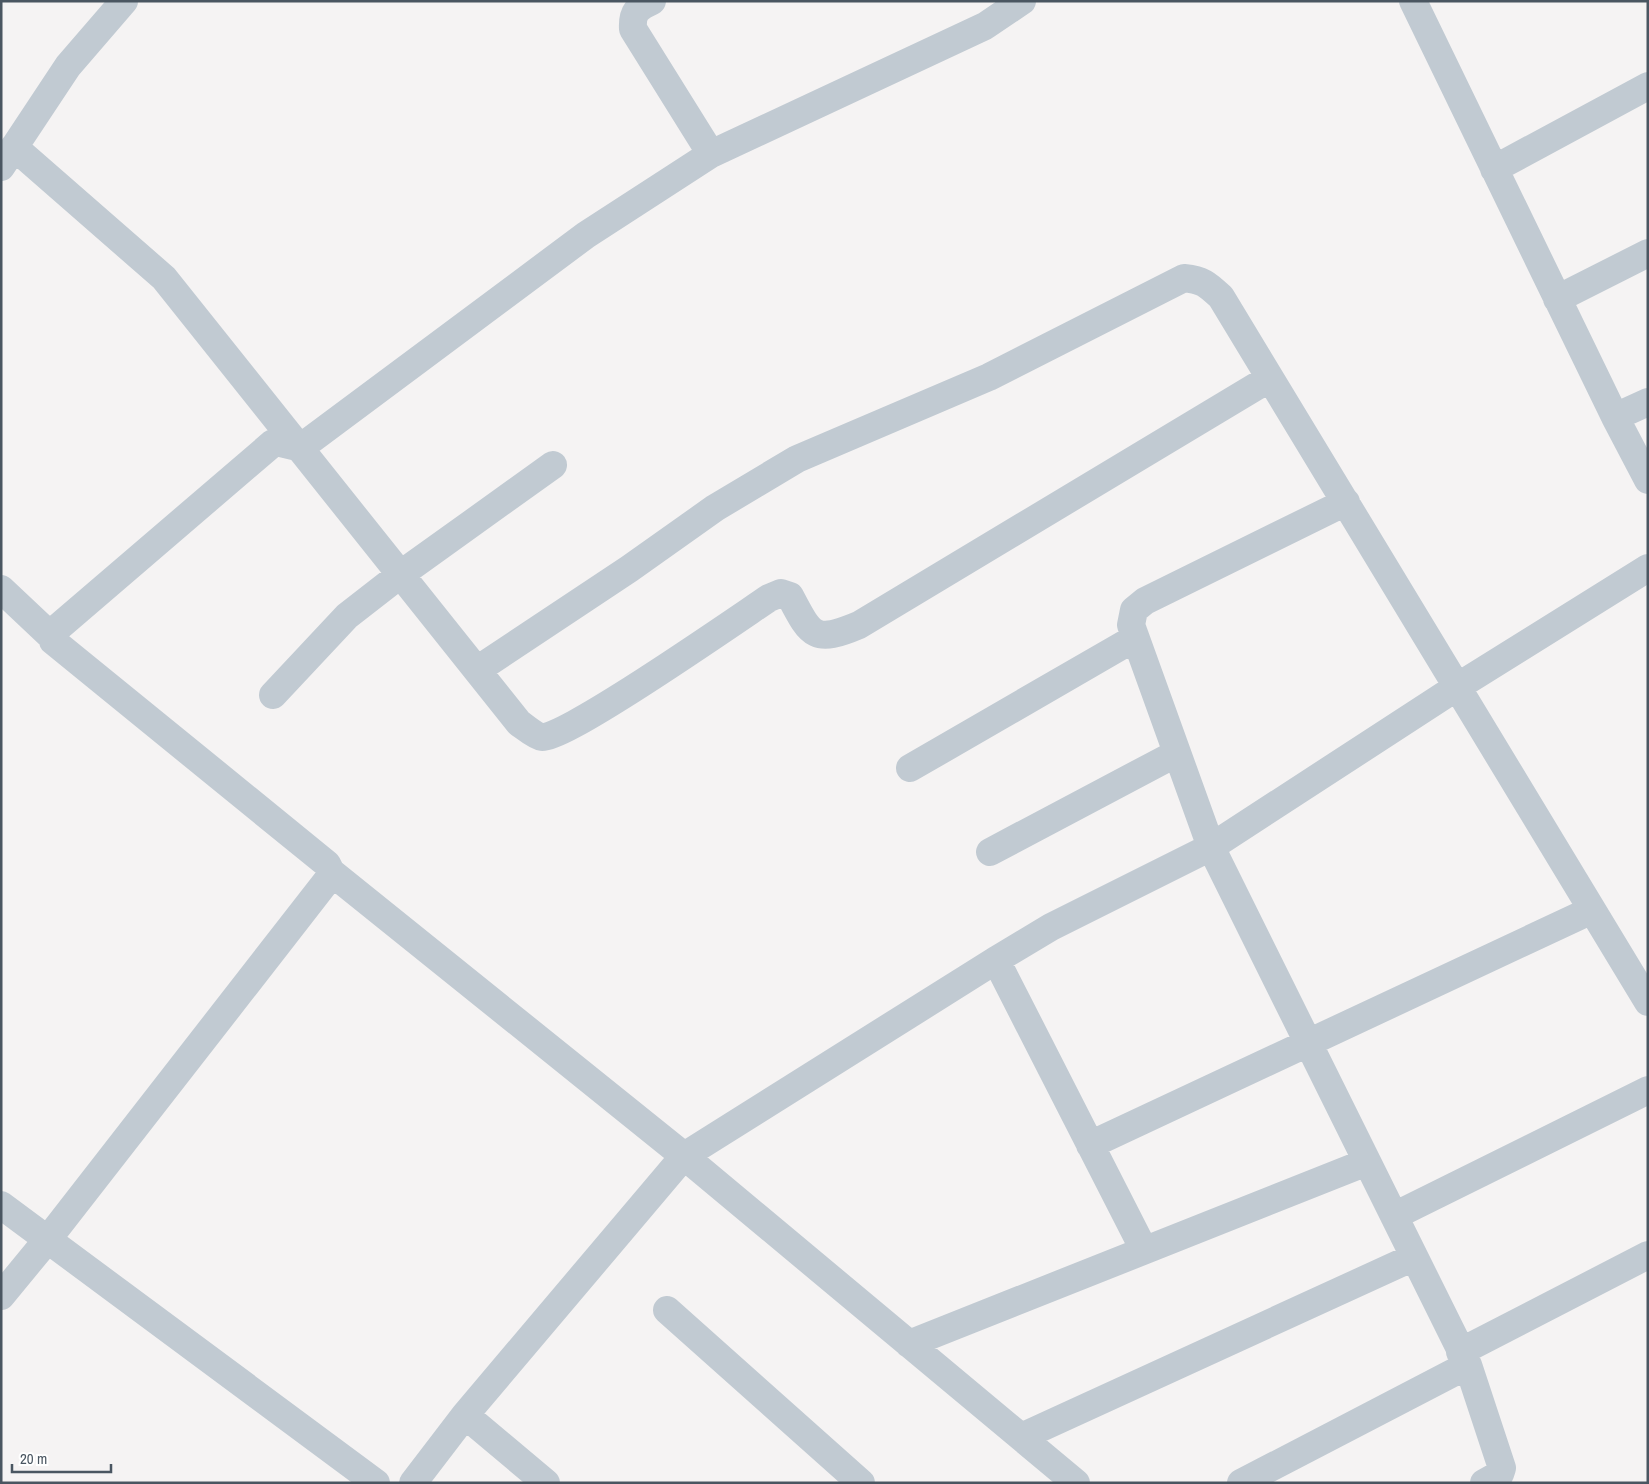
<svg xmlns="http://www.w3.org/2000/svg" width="1649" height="1484" font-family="'Archivo Narrow',sans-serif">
<rect width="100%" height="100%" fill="#f5f3f3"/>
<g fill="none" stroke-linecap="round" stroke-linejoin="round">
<!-- street -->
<path stroke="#c1cad2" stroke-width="28" d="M652 1C637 8 632 12 633 29L711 154
M1413 1 1615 417 1648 480
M14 147 164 278 519 723C525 727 535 736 542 737 564 740 739 618 769 598L781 593 790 596C811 636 814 644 859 625L1270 378
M1 167 68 66 124 1
M1494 169 1648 86
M1557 299 1648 253
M1615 417 1648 402
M1346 502 1145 601 1134 610 1131 625 1211 847 1468 1365 1502 1468 1500 1474 1484 1483
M1 589 52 637
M477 670 629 569 715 508 797 459 989 377 1184 278C1203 280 1207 284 1221 297L1648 1002
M273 695 347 616 401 574 553 465
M910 768 1135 638
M990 852 1177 753
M331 872 684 1156 1076 1483
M996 960 1144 1250
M1090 1145 1592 910
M1 1205 376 1483
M1394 1216 1648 1090
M1 1296 48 1239 329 878 331 872 327 864 53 641V633L55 630 273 443C284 441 293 450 304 445L586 235 711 154 985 26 1022 1
M667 1310 861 1483
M909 1344 1367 1162
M1460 1352 1648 1255
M465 1415 546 1483
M1021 1437 1414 1257
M413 1483 465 1415 684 1156 996 960 1051 927 1211 847 1457 687 1648 568
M1241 1483 1468 1365"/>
</g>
<!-- border -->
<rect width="1649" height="1484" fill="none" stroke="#4a5661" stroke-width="5"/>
<!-- scale -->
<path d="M12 1464v8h99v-8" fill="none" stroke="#4a5661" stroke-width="2.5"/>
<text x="20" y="1464" font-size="15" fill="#4a5661" stroke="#ffffff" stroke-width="4" paint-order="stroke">20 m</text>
</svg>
